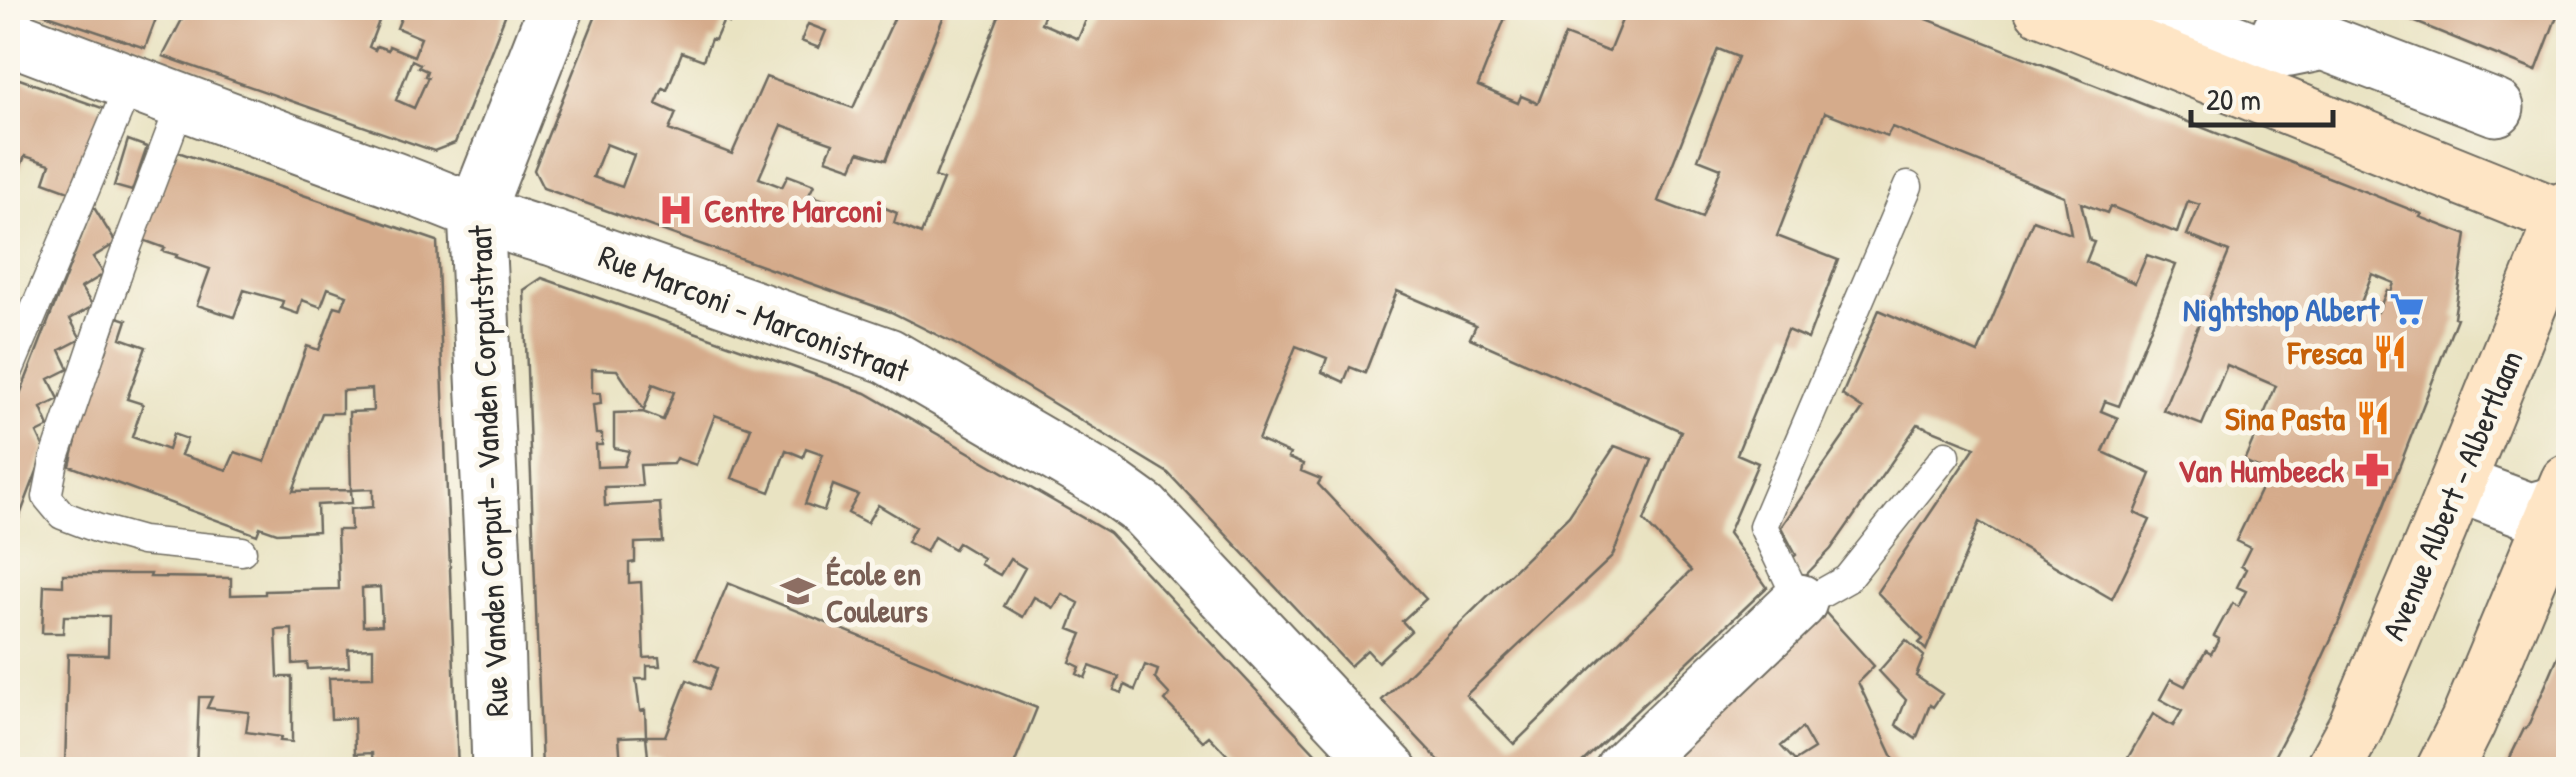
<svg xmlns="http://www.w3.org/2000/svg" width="2576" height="777" font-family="'Patrick Hand',sans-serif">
<rect width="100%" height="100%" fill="#fbf7ec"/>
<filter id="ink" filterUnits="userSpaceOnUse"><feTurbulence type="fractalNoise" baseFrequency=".01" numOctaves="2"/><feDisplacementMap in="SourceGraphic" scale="20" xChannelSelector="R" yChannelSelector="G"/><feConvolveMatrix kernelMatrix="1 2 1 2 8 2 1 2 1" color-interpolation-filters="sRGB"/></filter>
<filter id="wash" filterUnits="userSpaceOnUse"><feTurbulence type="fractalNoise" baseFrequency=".0048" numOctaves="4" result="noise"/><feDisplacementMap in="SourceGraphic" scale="40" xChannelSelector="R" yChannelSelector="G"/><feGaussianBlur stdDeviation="2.25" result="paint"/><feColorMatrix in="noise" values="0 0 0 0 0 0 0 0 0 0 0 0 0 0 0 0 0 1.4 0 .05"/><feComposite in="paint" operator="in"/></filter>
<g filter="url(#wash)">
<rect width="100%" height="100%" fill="#e9e3c2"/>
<g id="blocks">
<!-- building -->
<path fill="#d5ab8b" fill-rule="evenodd" d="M27 8H160L145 48Z
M188 8H384L369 47 375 50 377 46 388 50 389 46 414 56 421 38 397 28 405 8H508L455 143 434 151 163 56ZM412 60 420 64 418 67 427 71 425 76 428 77 414 108 396 100Z
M599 8H735L729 23 724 20 715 40 711 39 703 60 682 52 667 90 663 88 656 104 676 113 669 130 732 154 766 77 853 108 899 8H947L886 160 859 152 852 168 826 159 833 143 782 125 759 178 782 187 788 175 814 185 809 195 840 205 837 211 864 220 871 202 897 213 894 223 921 234 943 180 935 177 1002 8H1047L1041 23 1078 39 1091 8H1509L1478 86 1518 103 1521 96 1538 103 1565 35 1609 52 1622 20 1591 8H1899L2422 214 2420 217 2467 235 2454 317 2457 318 2341 617 2300 707 2267 770H2121L2153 714 2173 726 2182 711 2160 699 2171 679 2185 686 2206 651 2211 654 2219 639 2214 636 2232 603 2238 607 2246 591 2237 587 2246 569 2241 566 2250 548 2236 541 2269 472 2244 461 2276 386 2227 365 2202 425 2163 410 2229 252 2187 235 2200 205 2188 201 2177 233 2110 206 2107 213 2081 203 2090 241 2094 242 2086 262 2135 283 2147 255 2176 265 2119 406 2105 401 2101 411 2118 418 2103 452 2151 474 2135 513 2150 520 2112 599 1979 522 1926 650 1919 643 1923 639 1877 592 1975 447 1918 424 1831 549 1802 579 1791 559 1796 555 1781 527 1863 409 1842 395 1879 310 1978 353 2033 220 2071 234 2064 196 1892 127 1887 136 1825 112 1777 236 1838 260 1808 339 1787 330 1737 454 1758 463 1728 533 1767 587 1574 770H1448L1382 700 1569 516 1615 446 1652 460 1612 557 1466 695 1514 744 1691 571 1644 521 1681 431 1470 338 1476 325 1397 291 1365 373 1350 367 1344 382 1322 372 1327 358 1296 346 1258 440 1290 454 1288 458 1303 464 1301 471 1321 479 1318 484 1426 599 1402 621 1411 631 1378 662 1367 650 1350 666 1168 473 957 345 891 312 543 188 534 170ZM1718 49 1738 57 1698 159 1721 168 1702 218 1658 201ZM606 144 634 155 622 187 593 177ZM2372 274 2394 283 2391 292 2387 290 2378 312 2360 305Z
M2419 8H2560L2536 71 2413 21Z
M808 24 826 31 819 48 801 41Z
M8 75 105 109 74 193 44 182 50 164 25 156 19 171 8 166Z
M128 140 147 147 132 191 114 186Z
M175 151 437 241 458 770H373L372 753 355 754 354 718 331 719 329 678 373 677V648L348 649 349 667 308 669 307 663 293 664 292 629 276 630 278 677H292V742L280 741 281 737 246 732 249 712 207 708 212 697H199L196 770H65L68 654 108 655 109 616H64L63 633H42L44 585 63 586V574H151L150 577 231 578V595L265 594V591L339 589 337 530H351L350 509 373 507V489L351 490 349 412 373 411 372 389 342 391V413H322L293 491 351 490 352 503 317 505 318 531 277 533 260 527 257 535 70 466 81 420 118 317 127 320 121 338 146 347 127 399 143 404 132 437 168 450 173 434 187 439 181 455 227 470 235 452 265 462 307 346 319 350 335 306 342 308 347 295 328 288 321 307 302 300 298 314 281 308 283 301 244 290 234 317 197 305 210 269 176 257 177 255 163 251 165 248 143 240ZM380 587 382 625 363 626 362 588Z
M93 206 116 243 93 257 104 274 81 288 93 306 70 319 81 339 60 350 69 369 49 379 59 399 41 408 49 427 37 433 45 450 8 547V425Z
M542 278 866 393 1109 533 1331 770H1233L1235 763 1209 736 1203 741 1165 701 1170 695 1155 679 1158 670 1145 665 1135 690 1125 685 1122 693 1114 690 1119 677 1090 666 1085 678 1077 674 1080 667 1070 662 1082 634 1069 629 1079 603 1062 594 1054 608 1034 597 1023 617 1004 606 1025 568 1010 559 1000 575 980 564 983 558 958 543 954 549 934 537 926 552 907 542 915 527 878 505 867 523 848 513 858 495 833 485 824 511 805 504 823 454 806 448 803 457 786 450 770 492 732 478 751 428 715 415 696 465 676 458 673 464 640 465 642 486 604 487 605 506 660 503 663 542 635 543V562L629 563V583L641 582 644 658 659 657 660 666H647V679H636L640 711 645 710 646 736H665L687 680 709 689 717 668 696 659 728 583 1037 708 1012 770H688L656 757H648L646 736 619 737 621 766 608 767V770H542L524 290ZM592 369 617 370 644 410 653 384 674 392 663 420 643 412 614 413V448L629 451 624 466 597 467 596 445H602V434H596L593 405 601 404 600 393H592Z
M1825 612 1874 666 1858 682 1899 770H1657ZM1802 728 1814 749 1795 761 1781 746Z
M2562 639 2568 642V770H2504L2524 729H2526L2528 726 2562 647 2560 645Z
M1906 640 1924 656 1916 676 1942 694 1933 707 1930 705 1916 739 1896 725 1906 700 1879 671Z"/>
</g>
</g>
<g filter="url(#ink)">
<use href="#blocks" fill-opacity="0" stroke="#6e6b60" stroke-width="2.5"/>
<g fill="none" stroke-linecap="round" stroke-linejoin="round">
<!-- lane casing -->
<g stroke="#6e6b60" stroke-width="31">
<path id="lane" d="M181 104 120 266 54 461 47 497 62 515 99 529 142 541 242 551
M1908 186 1763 526 1799 602 1815 597 1847 579 1946 455
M8 373 130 83"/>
</g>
<!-- street casing -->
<g stroke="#6e6b60" stroke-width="59">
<path id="street" d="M2151 8 2152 11 2260 53 2289 49
M2280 31 2289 49 2323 42 2496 108
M8 36C134 84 260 132 388 178 443 198 496 223 553 238L888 356 1108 484 1144 510 1389 770
M2457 484 2530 511 2560 503 2568 506
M500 770 495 602 476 212 556 8
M1623 770 1799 602"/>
</g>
<!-- secondary casing -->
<g stroke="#6e6b60" stroke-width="59">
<path id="secondary" d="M2042 8 2568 220
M2332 770 2355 728 2439 528 2568 208
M2444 770 2468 722 2568 482"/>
</g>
<!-- lane -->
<use href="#lane" stroke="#fff" stroke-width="28"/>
<!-- street -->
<use href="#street" stroke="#fff" stroke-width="55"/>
<!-- secondary -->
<use href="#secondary" stroke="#fee5c5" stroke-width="55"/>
</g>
</g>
<!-- icons -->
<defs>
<g id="hospital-bare" transform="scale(2.7)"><path d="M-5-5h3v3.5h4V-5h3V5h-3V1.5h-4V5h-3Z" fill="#e0444e" stroke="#fbf7ec" stroke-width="2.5" paint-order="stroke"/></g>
<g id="supermarket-bare" transform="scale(2.7)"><path d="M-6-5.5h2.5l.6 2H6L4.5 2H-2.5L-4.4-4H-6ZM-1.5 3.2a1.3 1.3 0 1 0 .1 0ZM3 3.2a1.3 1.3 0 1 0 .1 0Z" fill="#3f7fe0" stroke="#fbf7ec" stroke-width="2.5" paint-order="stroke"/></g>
<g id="restaurant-bare" transform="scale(2.7)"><path d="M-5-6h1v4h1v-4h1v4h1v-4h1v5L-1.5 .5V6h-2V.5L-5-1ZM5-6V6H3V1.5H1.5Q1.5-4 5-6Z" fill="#e8710a" stroke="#fbf7ec" stroke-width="2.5" paint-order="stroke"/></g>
<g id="pharmacy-bare" transform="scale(2.7)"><path d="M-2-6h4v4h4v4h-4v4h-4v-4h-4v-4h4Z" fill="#e0444e" stroke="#fbf7ec" stroke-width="2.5" paint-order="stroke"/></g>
<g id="school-bare" transform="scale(2.7)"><path d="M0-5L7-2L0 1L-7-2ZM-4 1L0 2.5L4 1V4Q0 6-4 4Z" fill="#8d6e63" stroke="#fbf7ec" stroke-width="2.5" paint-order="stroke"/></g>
</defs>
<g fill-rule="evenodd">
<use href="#hospital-bare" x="676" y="210"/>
<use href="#supermarket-bare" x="2407" y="309"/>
<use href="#restaurant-bare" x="2390" y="352"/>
<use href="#restaurant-bare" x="2373" y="418"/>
<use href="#pharmacy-bare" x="2372" y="470"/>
<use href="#school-bare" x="798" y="591"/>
</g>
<g text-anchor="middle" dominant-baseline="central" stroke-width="10" stroke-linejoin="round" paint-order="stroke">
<!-- health labels -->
<g font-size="32" font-weight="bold" fill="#be3a42" stroke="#fbf7ec" text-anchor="start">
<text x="704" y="210">Centre Marconi</text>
<text x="2344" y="470" text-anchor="end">Van Humbeeck</text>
</g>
<!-- shop labels -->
<g font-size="32" font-weight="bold" fill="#366cbe" stroke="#fbf7ec" text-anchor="end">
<text x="2379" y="309">Nightshop Albert</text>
</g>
<!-- street labels -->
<g font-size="32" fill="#2b2b2b" stroke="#fbf7ec">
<text transform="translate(754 313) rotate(21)">Rue Marconi - Marconistraat</text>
<text transform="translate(488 471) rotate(-92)">Rue Vanden Corput - Vanden Corputstraat</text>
<text transform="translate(2452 495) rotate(-67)">Avenue Albert - Albertlaan</text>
</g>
<!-- food labels -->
<g font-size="32" font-weight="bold" fill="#c56008" stroke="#fbf7ec" text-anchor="end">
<text x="2362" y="352">Fresca</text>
<text x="2345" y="418">Sina Pasta</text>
</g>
<!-- education labels -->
<g font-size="32" font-weight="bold" fill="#785e54" stroke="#fbf7ec" text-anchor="start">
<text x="826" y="573">École en<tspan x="826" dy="37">Couleurs</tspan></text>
</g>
</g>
<!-- margin -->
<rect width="2576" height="777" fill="none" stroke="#fbf7ec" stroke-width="40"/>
<!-- scale -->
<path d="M2191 110v15h142v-15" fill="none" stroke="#2b2b2b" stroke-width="5"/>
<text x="2206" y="110" font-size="30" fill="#2b2b2b" stroke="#fbf7ec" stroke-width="8" paint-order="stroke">20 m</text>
</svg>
